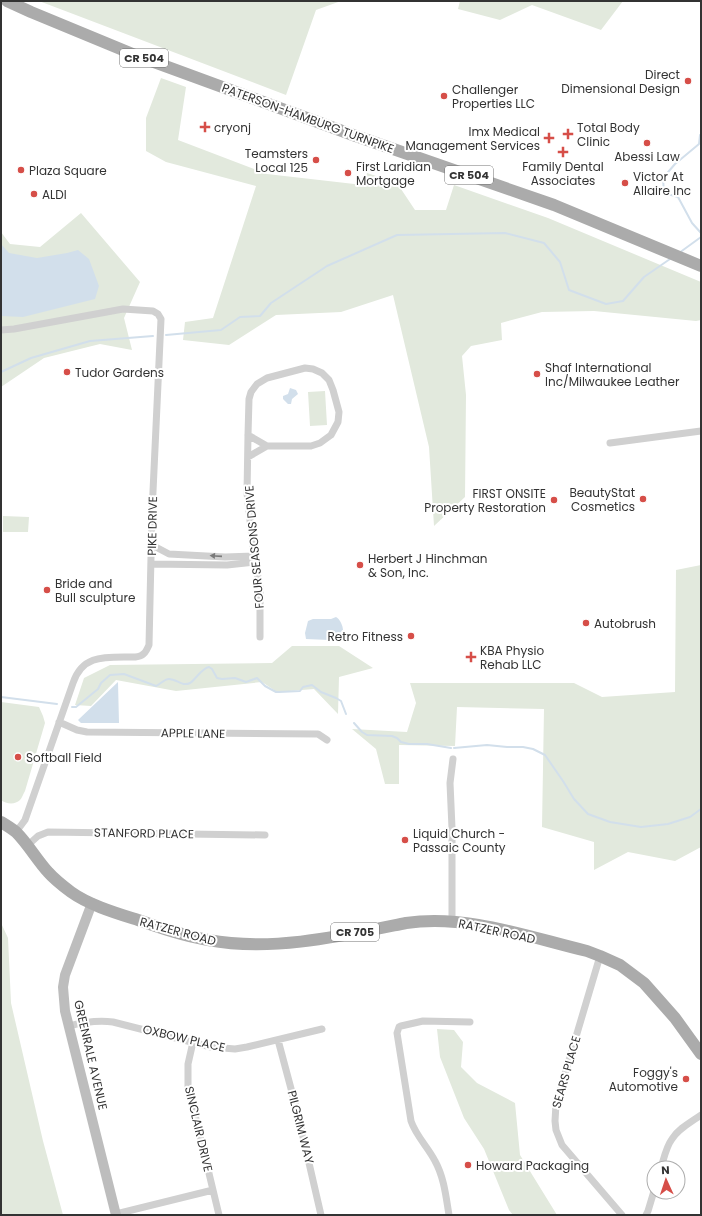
<svg xmlns="http://www.w3.org/2000/svg" width="702" height="1216" font-family="Poppins,sans-serif">
<rect width="100%" height="100%" fill="#fff"/>
<!-- green -->
<path fill="#e2e9dd" d="M39 1H341L316 10 286 95Z
M460 1H623L601 30 532 5 500 20 458 9Z
M161 78 186 87 178 140 267 174 363 185 367 173 397 183 415 210H446L454 185 548 218 701 282V320L696 321 594 311 542 312 501 323 502 340 471 346 462 356 466 395 465 497 434 526 429 447 393 295 341 312 276 315 229 345 183 340 185 322 213 318 256 186 166 162 146 151V118Z
M81 213 140 282 124 318 132 350 100 344 44 358 1 387V232L10 244 40 247Z
M325 391 327 425 310 426 308 392Z
M3 516 29 517 28 532H3Z
M701 565V847L675 861 628 852 594 870V842L542 827 544 709 457 707 455 746 399 745V784H385L376 749 352 729 407 732 416 703 410 683H574L602 697 675 692 676 570Z
M292 646H339L373 668 339 677 338 714 314 689 277 692 262 682 176 691 116 680 91 706 75 705 84 678 110 665 272 663Z
M1 702 39 707 43 716 45 723 25 791C23 794 22 798 20 800 15 805 6 804 1 800Z
M1 923 8 938 11 1003 43 1141 63 1215H1Z
M437 1029 454 1030 463 1042 461 1067 477 1083 515 1103 520 1155 557 1215H513L509 1210 484 1149 464 1118 440 1057Z"/>
<!-- water -->
<path fill="#d2dfeb" d="M1 244 9 253 37 258 67 253 78 250 89 259 99 286 95 299 23 317 1 316Z
M290 388 296 390 298 394 292 399 291 404H288L283 399V396L288 394Z
M336 617C340 619 343 626 343 630L339 634 337 639 329 640 306 639 305 633 308 621 313 619H331Z
M118 682 119 723H81L78 720Z"/>
<g fill="none" stroke-linecap="round" stroke-linejoin="round">
<!-- stream -->
<path stroke="#d2dfeb" stroke-width="2" d="M700 135 699 144 675 164 663 178 664 193 678 197 692 223 701 233
M679 253 701 237
M166 335 221 330 240 317 260 316 271 303 327 266 397 235 505 233 544 243 560 262 569 290 606 304 623 301 644 277 670 259
M1 372 31 358 90 341 153 336
M1 697 57 704
M72 707H76L98 689 101 683 110 675 124 674 156 686C161 684 164 679 169 679 177 679 182 687 190 683 196 679 202 668 209 667L212 669 217 678 222 679 235 678 246 682 257 678 265 686 276 692H279L300 691 303 687 312 685 321 692 336 698 341 701 346 714
M354 723 362 732 367 735 392 736 397 738 401 742 409 744H427L451 748
M454 748 487 745 507 747H523L533 749 545 755 563 781 574 799 588 814 610 822 641 827 668 824 690 817 701 809"/>
<!-- street -->
<path stroke="#d0d0d0" stroke-width="7" d="M1 330 14 329 123 309 153 311 158 314 161 319 152 513 149 645C147 649 146 653 142 655 138 658 132 657 127 657 102 657 82 656 73 683L25 820 16 832
M248 435 267 446H311L320 443 331 435 338 422 339 412 333 390 329 380 322 373 313 369 305 368 267 378 257 384 251 392 249 399 248 435 247 493 254 556 260 588V637
M610 443 701 431
M248 457 267 446
M152 545 169 554 225 557 254 556
M151 564 227 565 255 562
M59 722 77 730 87 732 318 734 327 740
M28 845 38 836 48 832 265 835
M452 921V828L450 783 453 759
M600 956 556 1104 555 1121 556 1130 562 1145 622 1215
M69 1026C84 1022 97 1020 113 1022L211 1047 235 1049 247 1047 322 1029
M278 1040 297 1111 321 1215
M193 1042 188 1064V1086L219 1215
M661 1168C664 1158 666 1147 672 1139 678 1129 691 1122 701 1115
M116 1214 213 1190
M449 1215C446 1197 444 1177 435 1161 428 1147 416 1136 411 1121L397 1033 399 1027 401 1026 423 1021 470 1022
M646 1215 648 1211 654 1191"/>
<!-- secondary -->
<path stroke="#bdbdbd" stroke-width="10" d="M92 903 65 975 63 987 65 1011 116 1215"/>
<!-- primary -->
<path stroke="#ababab" stroke-width="12" d="M7 1 31 12 135 55 353 135 554 205 701 266
M1 822C6 825 11 828 16 832 28 844 37 860 48 872 55 880 63 886 71 892 89 905 116 913 138 920 161 928 184 936 208 940 272 952 342 936 406 923 467 914 528 937 587 951L600 956 620 965 644 983 675 1018 701 1054"/>
</g>
<!-- one-way arrows -->
<defs><path id="oneway-solid" d="M-6-.8H1V-3.2L6.5 0L1 3.2V.8H-6Z"/></defs>
<use fill="#7a7a7a" href="#oneway-solid" transform="translate(216 556) rotate(-176)"/>
<!-- markers -->
<g fill="#d64e48" stroke="#fff" stroke-width="1.5">
<circle cx="688" cy="81" r="4"/>
<circle cx="444" cy="96" r="4"/>
<path d="M203 121h4v4h4v4h-4v4h-4v-4h-4v-4h4z"/>
<path d="M566 128h4v4h4v4h-4v4h-4v-4h-4v-4h4z"/>
<path d="M547 132h4v4h4v4h-4v4h-4v-4h-4v-4h4z"/>
<circle cx="647" cy="143" r="4"/>
<path d="M561 146h4v4h4v4h-4v4h-4v-4h-4v-4h4z"/>
<circle cx="316" cy="160" r="4"/>
<circle cx="21" cy="170" r="4"/>
<circle cx="348" cy="173" r="4"/>
<circle cx="625" cy="183" r="4"/>
<circle cx="34" cy="194" r="4"/>
<circle cx="67" cy="372" r="4"/>
<circle cx="537" cy="374" r="4"/>
<circle cx="643" cy="499" r="4"/>
<circle cx="554" cy="500" r="4"/>
<circle cx="360" cy="565" r="4"/>
<circle cx="47" cy="590" r="4"/>
<circle cx="586" cy="623" r="4"/>
<circle cx="411" cy="636" r="4"/>
<path d="M469 651h4v4h4v4h-4v4h-4v-4h-4v-4h4z"/>
<circle cx="18" cy="757" r="4"/>
<circle cx="405" cy="840" r="4"/>
<circle cx="686" cy="1079" r="4"/>
<circle cx="468" cy="1165" r="4"/>
</g>
<g text-anchor="middle" dominant-baseline="central" stroke-width="4" stroke-linejoin="round" paint-order="stroke">
<!-- shield labels -->
<g fill="#fff" stroke="#707070" stroke-width="1">
<rect x="120" y="49" width="48" height="18" rx="3"/>
<rect x="445" y="166" width="48" height="18" rx="3"/>
<rect x="331" y="923" width="48" height="18" rx="3"/>
</g>
<g font-size="11" font-weight="bold" fill="#333">
<text x="144" y="58">CR 504</text>
<text x="469" y="175">CR 504</text>
<text x="355" y="932">CR 705</text>
</g>
<!-- poi labels -->
<g font-size="12" fill="#333" stroke="#fff" text-anchor="start">
<text x="680" y="74" text-anchor="end">Direct<tspan x="680" dy="14">Dimensional Design</tspan></text>
<text x="452" y="89">Challenger<tspan x="452" dy="14">Properties LLC</tspan></text>
<text x="214" y="127">cryonj</text>
<text x="577" y="127">Total Body<tspan x="577" dy="14">Clinic</tspan></text>
<text x="540" y="131" text-anchor="end">Imx Medical<tspan x="540" dy="14">Management Services</tspan></text>
<text x="308" y="153" text-anchor="end">Teamsters<tspan x="308" dy="14">Local 125</tspan></text>
<text x="647" y="156" text-anchor="middle">Abessi Law</text>
<text x="356" y="166">First Laridian<tspan x="356" dy="14">Mortgage</tspan></text>
<text x="563" y="166" text-anchor="middle">Family Dental<tspan x="563" dy="14">Associates</tspan></text>
<text x="29" y="170">Plaza Square</text>
<text x="633" y="176">Victor At<tspan x="633" dy="14">Allaire Inc</tspan></text>
<text x="42" y="194">ALDI</text>
<text x="545" y="367">Shaf International<tspan x="545" dy="14">Inc/Milwaukee Leather</tspan></text>
<text x="75" y="372">Tudor Gardens</text>
<text x="635" y="492" text-anchor="end">BeautyStat<tspan x="635" dy="14">Cosmetics</tspan></text>
<text x="546" y="493" text-anchor="end">FIRST ONSITE<tspan x="546" dy="14">Property Restoration</tspan></text>
<text x="368" y="558">Herbert J Hinchman<tspan x="368" dy="14">&amp; Son, Inc.</tspan></text>
<text x="55" y="583">Bride and<tspan x="55" dy="14">Bull sculpture</tspan></text>
<text x="594" y="623">Autobrush</text>
<text x="403" y="636" text-anchor="end">Retro Fitness</text>
<text x="480" y="650">KBA Physio<tspan x="480" dy="14">Rehab LLC</tspan></text>
<text x="26" y="757">Softball Field</text>
<text x="413" y="833">Liquid Church -<tspan x="413" dy="14">Passaic County</tspan></text>
<text x="678" y="1072" text-anchor="end">Foggy's<tspan x="678" dy="14">Automotive</tspan></text>
<text x="476" y="1165">Howard Packaging</text>
</g>
<!-- street labels -->
<g font-size="12" fill="#333" stroke="#fff">
<text transform="translate(308 118) rotate(20)">PATERSON-HAMBURG TURNPIKE</text>
<text transform="translate(152 526) rotate(-89)">PIKE DRIVE</text>
<text transform="translate(254 547) rotate(-95)">FOUR SEASONS DRIVE</text>
<text transform="translate(193 733) rotate(1)">APPLE LANE</text>
<text transform="translate(144 833) rotate(1)">STANFORD PLACE</text>
<text transform="translate(178 931) rotate(15)">RATZER ROAD</text>
<text transform="translate(497 931) rotate(12)">RATZER ROAD</text>
<text transform="translate(184 1038) rotate(13)">OXBOW PLACE</text>
<text transform="translate(91 1055) rotate(77)">GREENRALE AVENUE</text>
<text transform="translate(566 1072) rotate(-74)">SEARS PLACE</text>
<text transform="translate(301 1127) rotate(76)">PILGRIM WAY</text>
<text transform="translate(199 1129) rotate(77)">SINCLAIR DRIVE</text>
</g>
</g>
<!-- border -->
<rect width="702" height="1216" fill="none" stroke="#333333" stroke-width="4"/>
<!-- north arrow -->
<g transform="translate(666 1180) rotate(357)"><circle r="19" fill="#ffffff" stroke="#adadad"/>
<path d="M0-3L7 15L0 10L-7 15Z" fill="#d64e48"/>
<text y="-6" font-size="11" font-weight="bold" text-anchor="middle" fill="#333333">N</text>
</g>
</svg>
